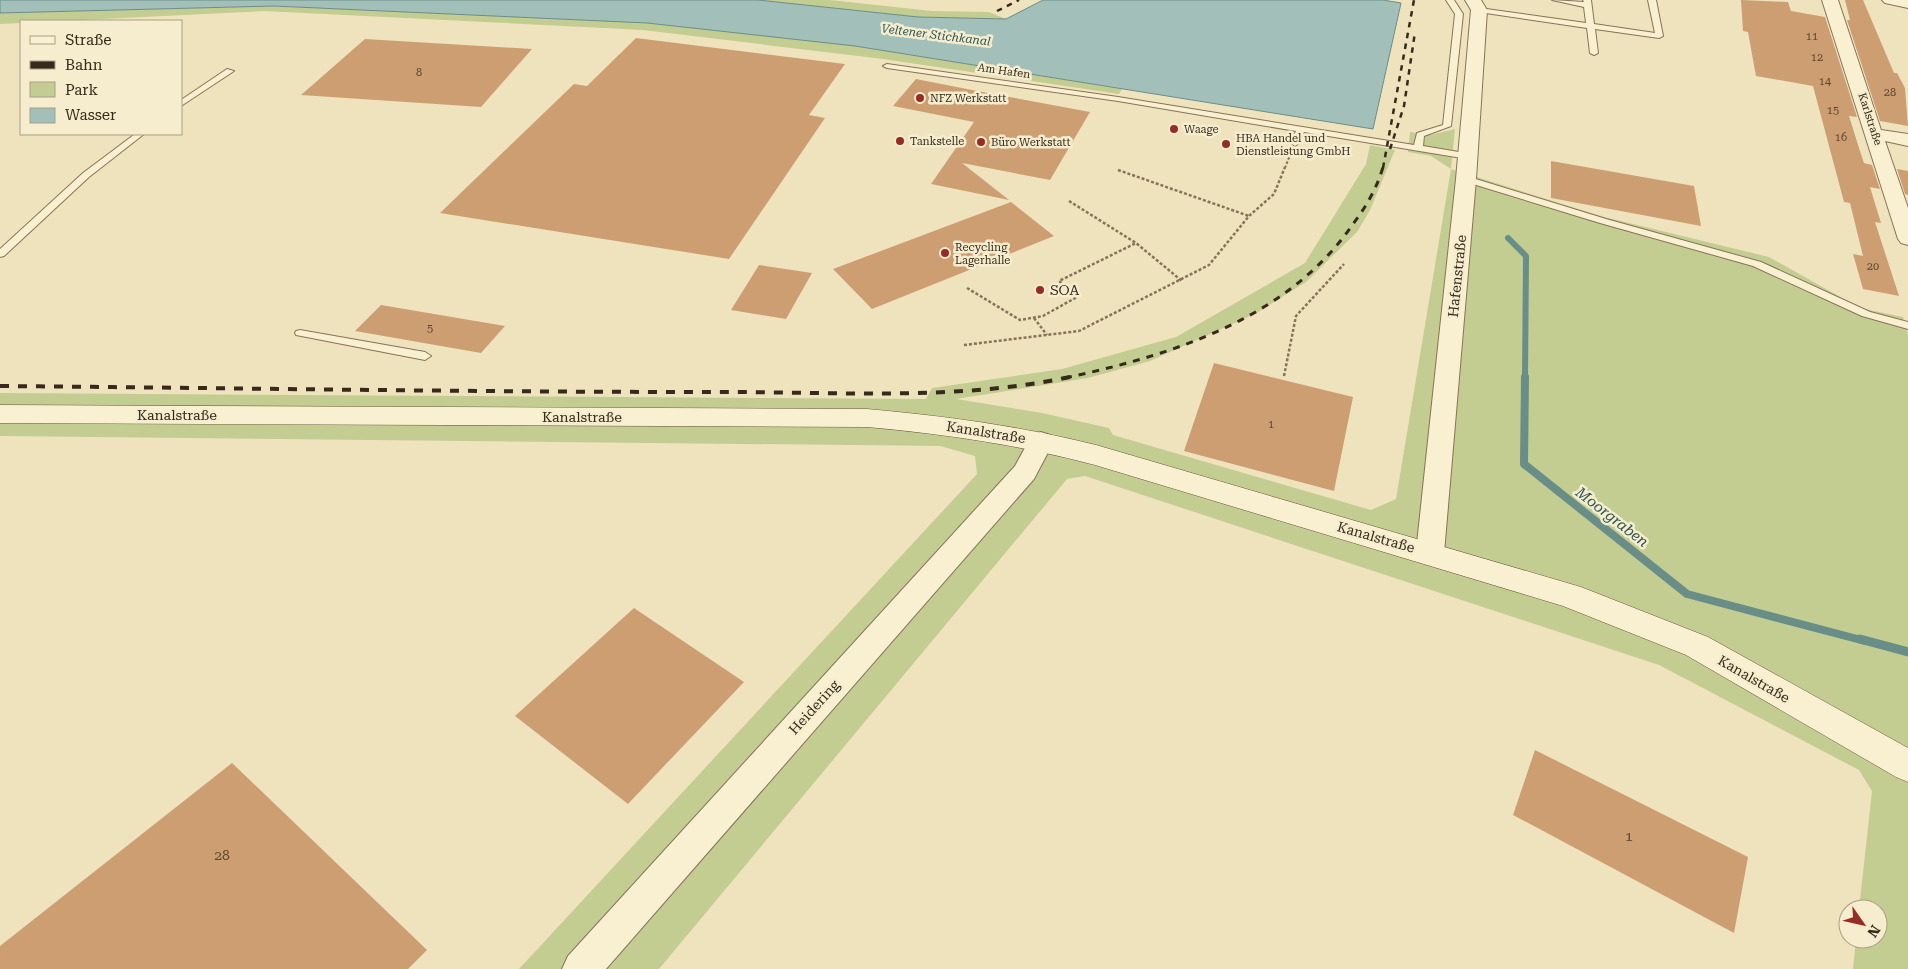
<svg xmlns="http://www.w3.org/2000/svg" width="1908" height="969" font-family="'Roboto Serif',serif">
<rect width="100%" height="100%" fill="#efe3be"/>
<!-- green -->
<path fill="#c3cd92" d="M758 0H830L932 11 989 12 1006 19 918 17Z
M274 6 647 23 855 46 1122 89 1119 94 883 59 643 30 264 11 0 24V13Z
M1455 129 1451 169 1604 217 1769 257 1860 308 1903 317 1908 335V969H1853L1856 939H1878V909H1859L1872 791 1859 770 1659 665 1085 476 1067 479 659 969H519L977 474 975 456 940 446 0 436V393L926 399 932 388 1062 369 1176 337 1305 263 1366 164 1370 145 1395 150 1370 210 1357 232 1306 282 1255 314 1150 361 1088 378 956 399 1042 413 1109 428 1113 435 1371 510 1396 499 1451 169 1431 156 1408 152 1410 132 1430 135Z"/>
<!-- water -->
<path fill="#a2c0b9" stroke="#698e87" d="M0 0H758L918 17 1006 19 1043 0H1383L1401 3 1373 129 855 46 647 23 274 6 0 13Z"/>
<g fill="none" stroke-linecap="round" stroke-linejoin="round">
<!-- stream-far2 -->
<path stroke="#698e87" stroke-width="6" d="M1508 238 1526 256 1525 378"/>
<!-- stream-far1 -->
<path stroke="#698e87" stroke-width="8" d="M1525 377 1524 464 1687 594 1865 641"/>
<!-- stream -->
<path stroke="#698e87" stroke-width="9" d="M1860 639 1908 652"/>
</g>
<!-- building -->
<path fill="#ce9e73" d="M1741 0 1788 2 1791 11 1825 17 1857 117 1849 116 1859 148 1864 163 1872 165 1880 189 1870 187 1881 223 1875 222 1899 296 1863 289 1853 254 1863 256 1850 203 1844 202 1813 86 1756 76 1748 32 1743 31Z
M1845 0H1863L1894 73H1897L1905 88 1908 126 1880 121 1847 20H1850Z
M636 38 845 64 809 115 825 118 729 259 440 213 574 84 587 86Z
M365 39 532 49 481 107 301 95Z
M916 79 972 90 1090 112 1050 180 962 163 1009 200 931 184 974 122 893 106Z
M1551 161 1694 186 1701 226 1551 198Z
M1897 169 1908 171V195L1905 194Z
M1011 202 1054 236 872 309 833 269Z
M759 265 812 273 786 319 731 310Z
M381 305 505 326 481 353 355 331Z
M1214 363 1353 397 1334 491 1184 451Z
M634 608 744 682 628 804 515 716Z
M1535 750 1748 857 1734 933 1513 815Z
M232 763 427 950 408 969H0V946Z"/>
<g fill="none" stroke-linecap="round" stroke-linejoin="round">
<!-- lane casing -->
<g stroke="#877357" stroke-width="2">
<path id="lane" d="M1446 0H1454L1463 14 1451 126 1424 136 1423 146 1471 154 1472 156 1468 159 1304 132 1299 143 1295 146 1291 143 1296 131 1118 101 887 68 883 66 887 64 1118 97 1414 145 1417 133 1443 125 1455 14Z
M1552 0 1584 2 1583 0H1591L1594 24 1655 33 1648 0H1656L1663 36 1659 38 1595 29 1598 53 1594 55 1590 53 1587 28 1479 12 1475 10 1479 8 1586 23 1584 7Z
M227 69 234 71 181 106V100Z
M135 134H144L89 177 4 256 0 257V249L83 173Z
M1466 176 1606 219 1761 262 1870 312 1908 322V329L1862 316 1753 266 1600 223 1463 181 1461 179Z
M300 330 425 352 431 356 425 360 296 335 295 333 296 331Z"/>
</g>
<!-- street casing -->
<g stroke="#877357" stroke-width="2">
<path id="street" d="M1465 0H1481L1487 10 1476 179 1444 553 1440 561 1430 564 1420 561 1416 553 1456 179 1471 10Z
M1822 0H1838L1881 130 1908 134V146L1885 141 1908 208V245L1901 243 1898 239Z
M1882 0H1908V8L1885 3Z
M1041 432 1050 435 1054 441 1034 479 606 969H562L568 956 1015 466 1032 435Z"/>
</g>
<!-- secondary casing -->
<g stroke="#69543a" stroke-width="1">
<path id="secondary" d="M0 405 867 409C945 416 1020 426 1096 445L1581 587 1708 637 1908 748V782L1896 777 1686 655 1563 606 1095 465C1020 445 945 434 867 427L0 423Z"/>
</g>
<!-- path-far1 -->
<path stroke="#877357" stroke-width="2" stroke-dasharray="2.5 2" stroke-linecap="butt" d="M1285 168 1290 155"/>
<!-- path -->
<path stroke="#877357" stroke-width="2.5" stroke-dasharray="3 2" stroke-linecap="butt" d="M1118 170 1249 216
M1069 201 1136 243 1182 281
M967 288 1020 320 1043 316 1077 297 1059 281 1136 243
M1034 318 1047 335
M964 345 1079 331 1209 265 1249 216 1274 194 1285 167
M1284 376 1296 316 1344 264"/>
<!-- lane -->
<use href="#lane" fill="#f9f0d1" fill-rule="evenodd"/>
<!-- street -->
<use href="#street" fill="#f9f0d1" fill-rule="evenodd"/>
<!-- secondary -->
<use href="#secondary" fill="#f9f0d1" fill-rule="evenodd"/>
<!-- rail-far2 -->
<path stroke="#362a1c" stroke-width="2.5" stroke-dasharray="5.5 5.5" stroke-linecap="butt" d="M997 11 1019 0
M1390 149 1404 106 1415 32
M1383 168 1414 0"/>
<!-- rail-far1 -->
<path stroke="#362a1c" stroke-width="3" stroke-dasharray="7 7" stroke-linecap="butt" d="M1065 378C1172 355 1288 319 1353 224 1366 207 1377 188 1383 167"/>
<!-- rail -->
<path stroke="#362a1c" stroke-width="4" stroke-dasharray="9 9" stroke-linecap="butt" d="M0 386C235 388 470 392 705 392 826 391 952 402 1070 377"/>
</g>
<!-- markers -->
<g fill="#972b25" stroke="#f6edce" stroke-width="2">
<circle cx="920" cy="98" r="5"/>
<circle cx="1174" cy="129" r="5"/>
<circle cx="900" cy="141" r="5"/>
<circle cx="981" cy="142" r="5"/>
<circle cx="1226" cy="144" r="5"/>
<circle cx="945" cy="253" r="5"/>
<circle cx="1040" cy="290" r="5"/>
</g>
<g text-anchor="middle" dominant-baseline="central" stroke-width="5" stroke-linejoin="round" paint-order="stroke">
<!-- number labels -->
<g font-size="11" fill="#5c4732">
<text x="1812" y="36">11</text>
<text x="1817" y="57">12</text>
<text x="419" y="72">8</text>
<text x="1825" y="81">14</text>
<text x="1890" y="92">28</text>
<text x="1833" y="110">15</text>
<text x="1841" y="137">16</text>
<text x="1873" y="266">20</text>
<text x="430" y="328">5</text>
<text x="1271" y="424">1</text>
</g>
<!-- far-street labels -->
<g font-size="11" fill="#362a1c" stroke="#f6edce">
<text transform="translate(1004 71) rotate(8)">Am Hafen</text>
<text transform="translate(1870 119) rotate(72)">Karlstraße</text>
</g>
<!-- far-poi labels -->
<g font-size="11" fill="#362a1c" stroke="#f6edce" text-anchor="start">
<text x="930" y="98">NFZ Werkstatt</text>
<text x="1184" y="129">Waage</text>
<text x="1236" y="138">HBA Handel und<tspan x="1236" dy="13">Dienstleistung GmbH</tspan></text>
<text x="910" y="141">Tankstelle</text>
<text x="991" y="142">Büro Werkstatt</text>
<text x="955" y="247">Recycling<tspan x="955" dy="13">Lagerhalle</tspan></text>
</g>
<!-- far-water labels -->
<g font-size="12" font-style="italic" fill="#2a5656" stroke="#f6edce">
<text transform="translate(936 35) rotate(7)">Veltener Stichkanal</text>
</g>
<!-- street labels -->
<g font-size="14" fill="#362a1c" stroke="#f6edce">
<text transform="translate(1457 276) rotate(-84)">Hafenstraße</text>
<text x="177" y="415">Kanalstraße</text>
<text x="582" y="417">Kanalstraße</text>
<text transform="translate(986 432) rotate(9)">Kanalstraße</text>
<text transform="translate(1376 537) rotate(16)">Kanalstraße</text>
<text transform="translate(1754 679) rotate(30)">Kanalstraße</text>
<text transform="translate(814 707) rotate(-48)">Heidering</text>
</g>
<!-- poi labels -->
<g font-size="14" fill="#362a1c" stroke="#f6edce" text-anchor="start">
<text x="1050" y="290">SOA</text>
</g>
<!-- near-number labels -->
<g font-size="14" fill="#5c4732">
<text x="1629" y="836">1</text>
<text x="222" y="855">28</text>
</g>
<!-- water labels -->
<g font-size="15" font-style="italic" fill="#2a5656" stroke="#f6edce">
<text transform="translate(1612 517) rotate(38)">Moorgraben</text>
</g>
</g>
<!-- legend -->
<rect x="20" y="20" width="162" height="115" fill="#f6edce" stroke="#a99f87"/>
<rect x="30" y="36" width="25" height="8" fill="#f9f0d1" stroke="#a99f87"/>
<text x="65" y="45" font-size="15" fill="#362a1c">Straße</text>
<rect x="30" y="61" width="25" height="8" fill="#362a1c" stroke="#a99f87"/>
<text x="65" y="70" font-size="15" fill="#362a1c">Bahn</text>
<rect x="30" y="82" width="25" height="15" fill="#c3cd92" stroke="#a99f87"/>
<text x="65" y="95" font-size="15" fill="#362a1c">Park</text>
<rect x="30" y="108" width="25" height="15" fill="#a2c0b9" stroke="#a99f87"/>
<text x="65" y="120" font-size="15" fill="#362a1c">Wasser</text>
<!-- north arrow -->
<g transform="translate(1863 924) rotate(124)"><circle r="24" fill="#f6edce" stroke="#a99f87"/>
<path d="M0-4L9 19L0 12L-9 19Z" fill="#972b25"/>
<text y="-8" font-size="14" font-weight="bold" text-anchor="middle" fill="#362a1c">N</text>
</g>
</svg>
